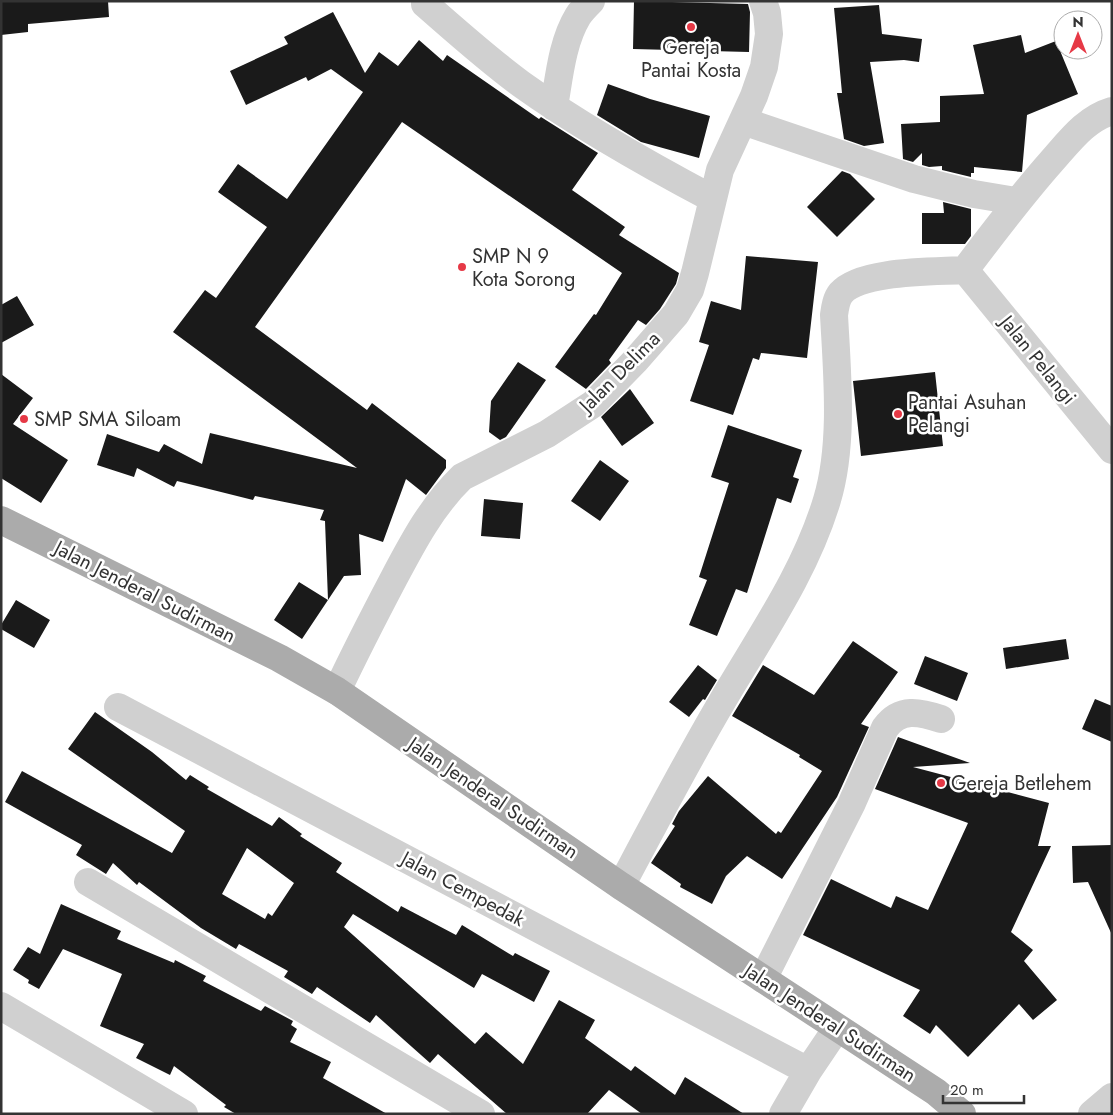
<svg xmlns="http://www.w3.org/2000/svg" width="1113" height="1115" font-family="Jost,sans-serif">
<rect width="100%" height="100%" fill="#fff"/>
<!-- building -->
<path fill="#1a1a1a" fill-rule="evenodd" d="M1 1H108L109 17 28 24V32L1 35Z
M634 1 748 4 750 12 749 52 633 49Z
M879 5 882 34 922 39 919 62 904 60 870 62 884 143 864 146 844 139 837 93H842L834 8Z
M333 12 365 73 379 52 398 66 419 40 443 61 447 55 539 119 541 117 598 153 572 190 625 227 619 235 679 273 676 284 660 309 646 325 638 320 609 360 611 363 586 389 555 367 594 314 596 315 622 273 402 122 255 327 367 410 372 403 446 460V468L426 495 406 479 383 542 359 534 361 575 344 576 328 600 325 521 320 520 324 510 255 496 253 500 177 481 174 487 137 468 134 477 97 465 107 434 159 452 164 444 202 464 210 433 357 468 173 332 205 290 216 298 267 227 218 192 238 164 287 199 363 92 331 69 308 81 306 77 246 105 230 71 288 44 284 37Z
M1021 35 1025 53 1056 41 1078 94 1027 115 1022 172 974 167V173H971V177L942 170V166L929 167 922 165V153L913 162 903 159 901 124 940 122V96L984 94 973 45Z
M608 84 650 99 710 116 699 158 641 142 597 115Z
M842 171 850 174 875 199 837 237 807 207Z
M943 202 971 209V236L965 244H922V213H944Z
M746 256 818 262 807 358 761 353 759 360 753 358 733 415 690 401 709 345 699 342 711 301 741 310Z
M17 296 34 325 1 343V305Z
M518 362 546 380 506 437 500 440 489 432 491 401Z
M935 372 943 446 861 456 853 381Z
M1 374 33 398 13 424 68 460 41 503 1 478Z
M630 389 654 423 622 446 601 417Z
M728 425 802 450 793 477 799 479 791 503 777 498 747 593 736 589 717 636 689 625 707 580 699 577 729 483 711 477Z
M600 460 629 481 600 521 571 501Z
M484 499 523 503 520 539 481 536Z
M299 582 328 600 302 639 274 620Z
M16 600 50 620 34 648 1 629V625Z
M1066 639 1069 659 1006 669 1003 648Z
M853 641 898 672 861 724 869 727 837 797 782 879 747 856 726 876 712 904 680 887 681 884 651 863 675 826 672 824 679 811 708 776 776 834 778 831 781 833 822 771 799 757 800 755 732 716 763 665 814 695Z
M925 656 968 673 957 701 914 684Z
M698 665 717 680 705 700 703 699 689 717 669 702Z
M1095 699 1112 706V742L1082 729Z
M95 712 152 752 186 780 190 775 209 787 207 789 272 826 279 817 302 834 300 836 342 863 336 872 398 912 401 906 456 935 462 925 513 956 515 953 550 971 534 1002 482 974 474 988 353 914 344 927 475 1044 486 1032 523 1064 559 1000 595 1020 585 1038 631 1071 635 1066 675 1095 685 1077 744 1114H642L609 1090 587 1114H507L438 1054 430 1063 376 1015 370 1023 317 987 312 994 284 977 288 971 239 944 236 949 201 928 139 882 137 885 113 863 106 874 76 855 82 845 5 802 22 771 172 853 185 831 68 749ZM247 848 294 883 272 916 268 913 265 919 222 894Z
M898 737 970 763 913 767 1049 803 1038 846H1051L1011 932 1033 950 1024 961 1057 1000 1033 1020 1019 1004 968 1057 936 1025 930 1034 903 1016 920 990 803 935 831 879 891 908 896 896 928 910 968 823 875 789Z
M1112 845V935L1088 882 1073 883 1072 846Z
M61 904 121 931 117 939 174 963 175 960 206 976 203 981 261 1011 265 1006 293 1021 291 1025 297 1029 290 1042 331 1062 323 1078 387 1114H236L224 1107 226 1105 174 1066 170 1075 136 1058 144 1044 100 1026 122 974 63 949 39 989 28 983 29 980 13 970 28 947 40 954Z"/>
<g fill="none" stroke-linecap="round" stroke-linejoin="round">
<!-- minor -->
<path stroke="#d0d0d0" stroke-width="28" d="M425 4C456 31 487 59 521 84 581 127 647 164 713 199
M554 107C559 78 562 42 578 16 581 11 586 6 591 1
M743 121 914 179 974 194 1016 201
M965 270 1112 450
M337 691C355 653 374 616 394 578 413 542 432 506 462 477L547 434 593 404 635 361 676 314 690 290 695 273 720 170 754 96 764 67 769 34 767 13 763 1
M118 707 808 1071
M88 882 481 1114
M621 886C654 824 687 761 723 700 761 635 805 573 827 500 844 444 837 372 834 315 835 308 836 299 841 293 861 270 935 272 965 270 993 233 1020 197 1051 162 1069 142 1085 119 1112 111
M763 979 851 805 885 728C900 707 920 712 941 719
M1 1006 184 1114
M783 1114 808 1071 837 1028
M1092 1114 1112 1097"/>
<!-- major -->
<path stroke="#ababab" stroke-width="28" d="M1 520 279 658 337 691 621 886 936 1092 962 1114"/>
</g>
<!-- markers -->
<g fill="#e63946" stroke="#fff" stroke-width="2">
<circle cx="691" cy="27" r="5"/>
<circle cx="462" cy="267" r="5"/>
<circle cx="898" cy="414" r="5"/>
<circle cx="24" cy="419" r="5"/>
<circle cx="941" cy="783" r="5"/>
</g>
<g text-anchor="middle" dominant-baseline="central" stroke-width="5" stroke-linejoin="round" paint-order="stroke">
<!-- poi labels -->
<g font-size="20" fill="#333" stroke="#fff" text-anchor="start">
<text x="691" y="47" text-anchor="middle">Gereja<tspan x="691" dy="23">Pantai Kosta</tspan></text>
<text x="472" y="256">SMP N 9<tspan x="472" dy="23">Kota Sorong</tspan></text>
<text x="908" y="402">Pantai Asuhan<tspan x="908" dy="23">Pelangi</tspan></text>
<text x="34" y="419">SMP SMA Siloam</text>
<text x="951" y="783">Gereja Betlehem</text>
</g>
<!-- street labels -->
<g font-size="20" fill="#333" stroke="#fff">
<text transform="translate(1038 360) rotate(51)">Jalan Pelangi</text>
<text transform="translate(620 372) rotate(-45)">Jalan Delima</text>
<text transform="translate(145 592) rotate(27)">Jalan Jenderal Sudirman</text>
<text transform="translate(493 798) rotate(34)">Jalan Jenderal Sudirman</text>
<text transform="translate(463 889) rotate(28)">Jalan Cempedak</text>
<text transform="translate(830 1023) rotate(33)">Jalan Jenderal Sudirman</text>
</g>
</g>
<!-- border -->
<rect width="1113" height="1115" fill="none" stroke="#333333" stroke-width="5"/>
<!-- north arrow -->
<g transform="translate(1078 35)"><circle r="24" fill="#ffffff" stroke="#adadad"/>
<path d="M0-4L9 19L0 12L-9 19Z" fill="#e63946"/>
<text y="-8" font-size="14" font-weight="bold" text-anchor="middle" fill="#333333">N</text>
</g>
<!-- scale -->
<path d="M943 1095v8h81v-8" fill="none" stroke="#333333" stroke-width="2.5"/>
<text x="950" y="1095" font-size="15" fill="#333333" stroke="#ffffff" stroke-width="4" paint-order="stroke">20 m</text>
</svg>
